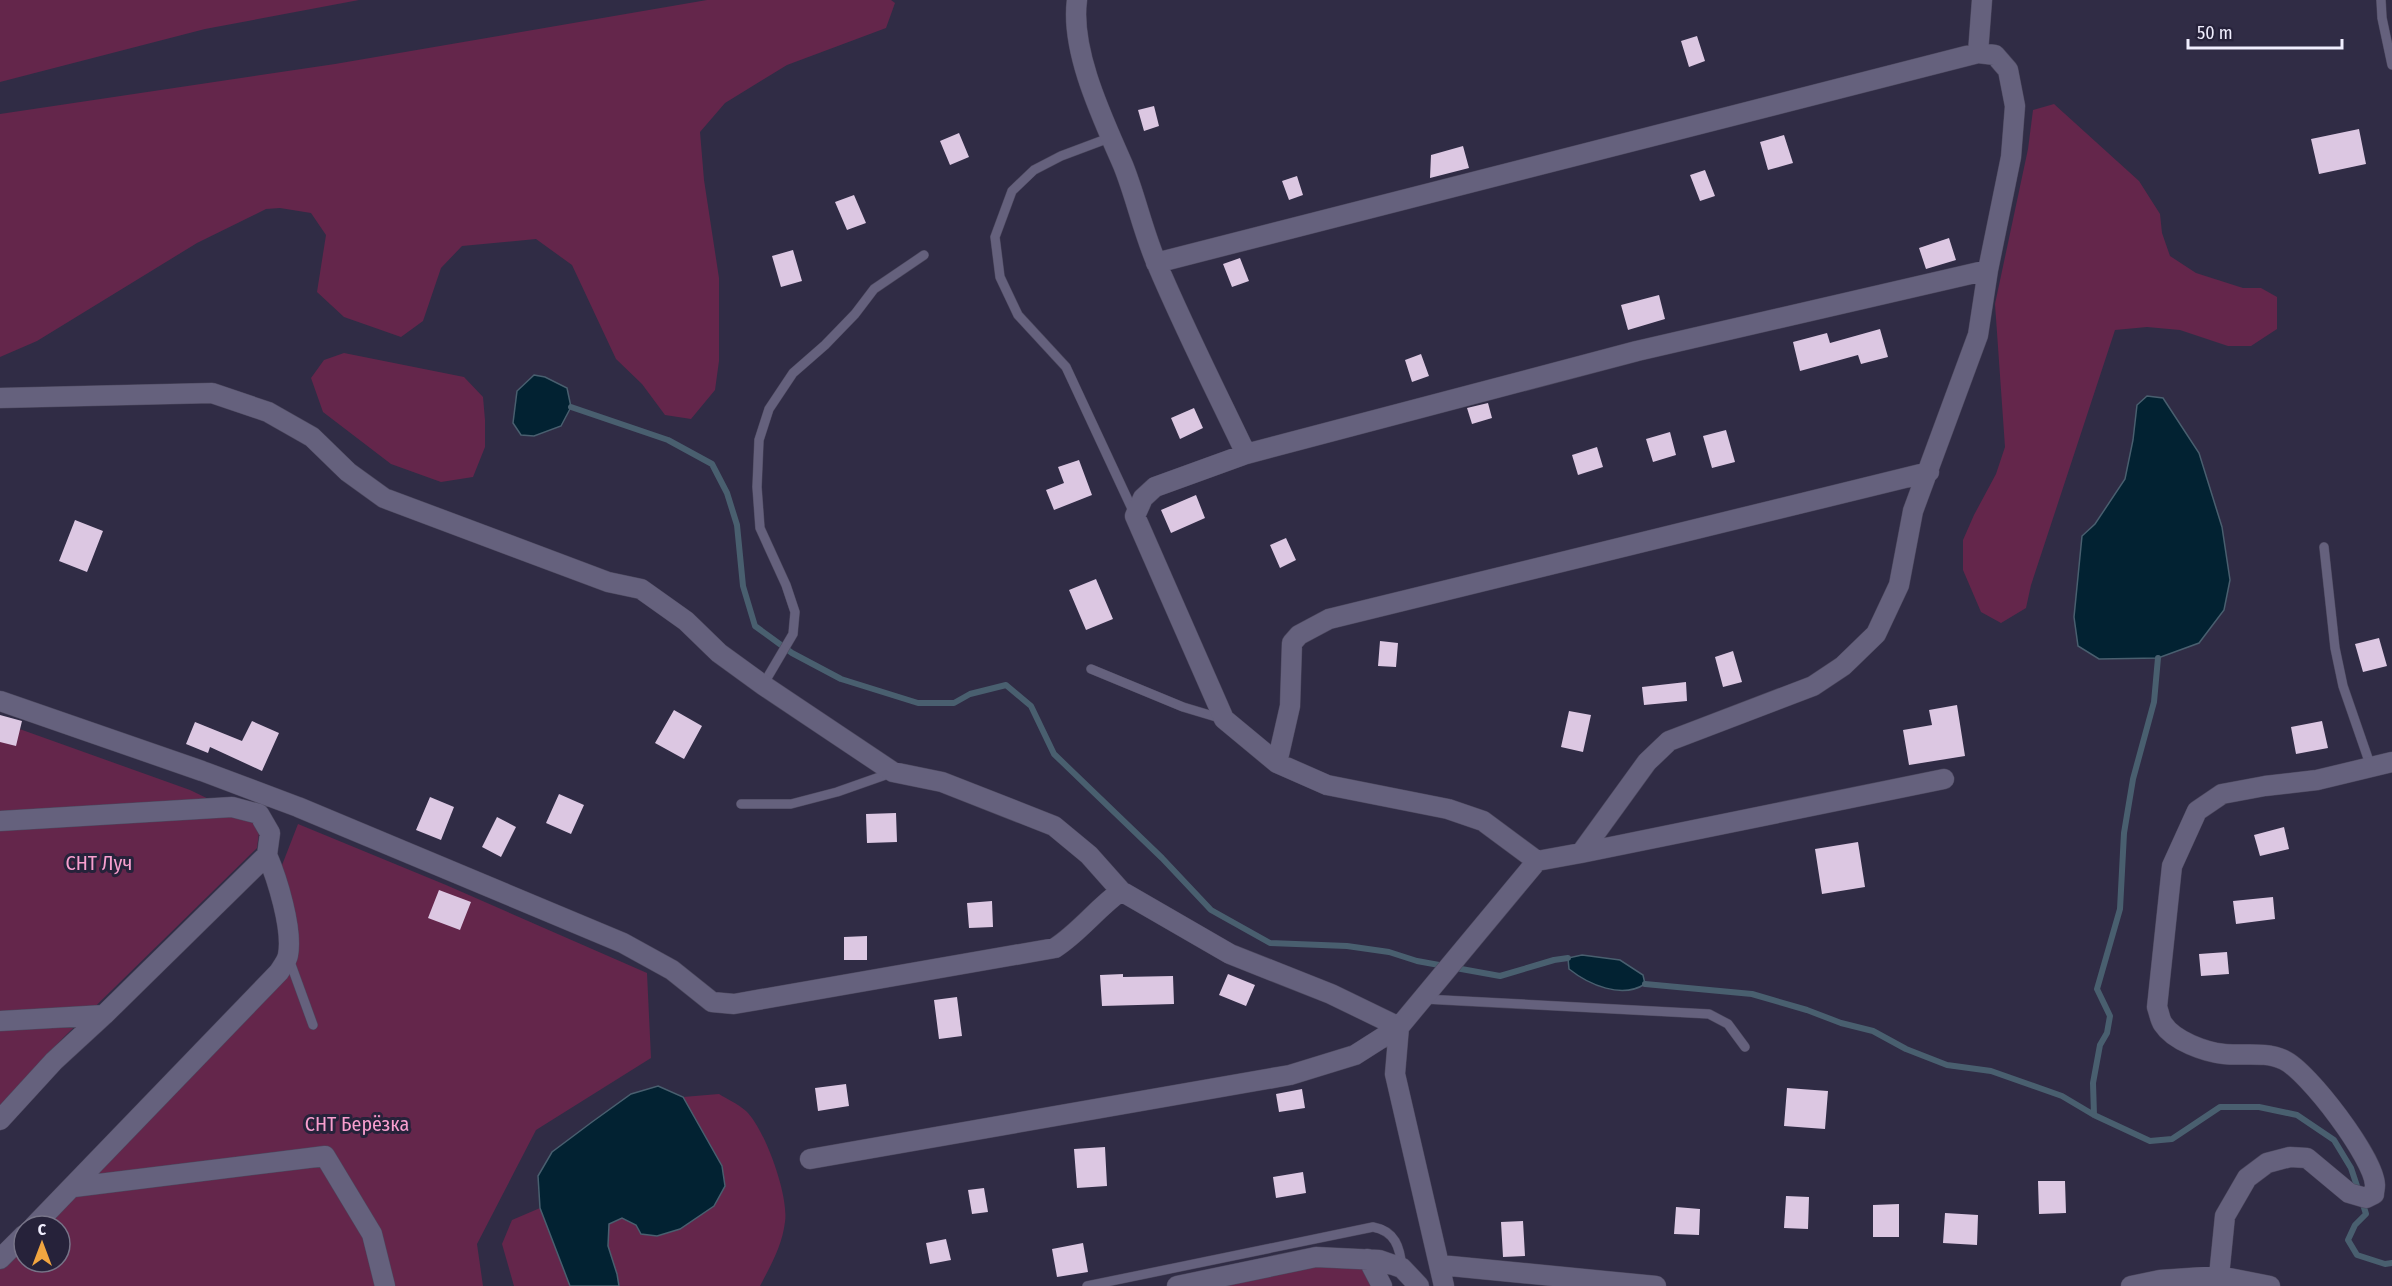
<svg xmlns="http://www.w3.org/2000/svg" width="2392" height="1286" font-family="'Fira Sans Condensed',sans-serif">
<rect width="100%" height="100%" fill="#302c45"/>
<!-- green -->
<path fill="#64264b" d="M0 0H359L205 29 0 82Z
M707 0H891L895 3 886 28 787 65 725 103 700 132 704 180 719 278V361L715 390 691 419 665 415 642 384 616 359 572 265 536 239 462 246 441 268 423 321 401 337 344 317 317 292 326 235 311 213 280 208 266 209 197 243 37 341 0 357V114L335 64Z
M2054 104 2139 181 2160 214 2162 233 2170 256 2196 273 2243 288H2261L2277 297V329L2251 346H2228L2180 330 2147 327 2115 330 2031 585 2026 608 2001 623 1981 612 1963 570V540L1974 515 1996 474 2005 447 1995 304 2028 149 2033 110Z
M344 353 464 377 483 397 485 420V447L473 477 441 482 391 464 323 412 311 378 324 360Z
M0 722 190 790 252 820 259 833 257 848 63 1038 0 1105Z
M298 824 446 885 647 973 651 1058 536 1130 477 1244 483 1286H0V1259L24 1235V1262H60V1226H34L288 956 277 878Z
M719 1094C727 1099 738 1104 746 1111 765 1129 789 1196 785 1222 782 1246 771 1265 760 1286H619L617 1274 608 1246 609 1224 622 1218 657 1236 680 1229 714 1206 725 1186 722 1165 683 1097Z
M540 1208 570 1286H514L502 1244 512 1220Z
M1352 1257 1382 1286H1177Z"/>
<!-- water -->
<path fill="#022232" stroke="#495f6f" stroke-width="1.5" d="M534 375 545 377 567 388 571 407 561 426 534 436 521 435 513 423 517 391Z
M2147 396 2163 398 2199 453 2222 527 2230 580 2224 610 2199 643 2158 658 2099 659 2078 646 2074 617 2082 536 2095 524 2125 479 2133 440 2137 405Z
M1582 955 1620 960 1643 975 1645 984C1622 999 1589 985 1569 969L1568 958Z
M658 1086 683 1097 722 1166 725 1186 714 1206 680 1229 657 1236 641 1234 636 1225 622 1218 609 1224 608 1246 617 1274 619 1286H570L540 1208 538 1176 552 1152 592 1122 631 1094Z"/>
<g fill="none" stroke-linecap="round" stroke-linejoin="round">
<!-- stream -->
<path stroke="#495f6f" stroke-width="6" d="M571 407 668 440 712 464 727 493 737 525 743 586 755 626 792 653 841 679 918 703H954L970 694 1006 685 1031 706 1054 754 1162 858 1211 910 1270 943 1347 946 1389 952 1417 961 1500 976 1554 960 1568 958
M1645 984 1752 994 1807 1010 1841 1023 1873 1031 1906 1049 1947 1065 1991 1071 2062 1096 2094 1115 2150 1141 2172 1139 2220 1107H2259L2297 1115 2334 1140 2351 1168 2359 1192
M2094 1115 2093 1083 2100 1045 2107 1033 2110 1016 2097 989 2120 909 2124 833 2133 779 2154 702 2158 658
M2362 1201 2366 1214 2355 1225 2348 1240 2357 1255 2385 1264 2392 1263"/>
</g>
<!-- building -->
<path fill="#dcc7e2" d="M1697 36 1705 61 1689 67 1681 41Z
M1154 106 1159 126 1144 131 1138 110Z
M2359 129 2366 164 2319 174 2311 139Z
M959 133 969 157 950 165 940 141Z
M1784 135 1793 163 1768 170 1760 142Z
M1463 146 1469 168 1430 178 1431 155Z
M1705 170 1715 196 1700 201 1690 175Z
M1297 176 1303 195 1289 200 1282 181Z
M854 195 866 223 847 230 835 202Z
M1949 238 1956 260 1926 269 1919 248Z
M793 250 802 281 781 287 772 256Z
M1240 258 1249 281 1232 287 1223 264Z
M1659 295 1665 319 1628 330 1621 305Z
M1880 329 1888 357 1861 364 1858 355 1800 371 1793 342 1827 333 1830 343Z
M1421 354 1429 376 1412 382 1405 360Z
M1488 403 1492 418 1472 424 1467 408Z
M1194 408 1203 428 1180 439 1171 418Z
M1726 430 1735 462 1712 468 1703 436Z
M1670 432 1676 455 1653 462 1646 439Z
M1597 447 1603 467 1578 475 1572 455Z
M1079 460 1092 495 1054 510 1046 490 1064 483 1058 467Z
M1196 495 1205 518 1171 533 1161 510Z
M75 520 103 531 87 572 59 561Z
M1286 538 1296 560 1280 568 1270 545Z
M1096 579 1113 619 1086 630 1069 590Z
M2379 638 2387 666 2363 672 2355 644Z
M1380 641 1398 643 1396 667 1378 666Z
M1733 651 1742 682 1723 687 1715 657Z
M1686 682 1687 701 1644 705 1642 687Z
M1957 705 1965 756 1909 765 1903 730 1932 725 1929 710Z
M674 710 702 726 684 759 655 743Z
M1569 711 1591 715 1583 752 1561 747Z
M0 715 22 721 16 746 0 742Z
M252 721 279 733 262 771 210 747 208 753 186 744 195 722 242 741Z
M2322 721 2328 748 2296 754 2291 727Z
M559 794 584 805 571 834 546 823Z
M430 797 454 807 441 840 416 830Z
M896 813 897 842 867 843 866 814Z
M497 817 516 827 501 857 482 847Z
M2284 827 2289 849 2260 856 2254 835Z
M1858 842 1865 887 1822 894 1815 849Z
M439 890 471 902 460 930 428 918Z
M2273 897 2275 919 2236 924 2233 901Z
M992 901 993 927 969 928 967 903Z
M867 936V960H844V937Z
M2227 952 2229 974 2201 976 2199 954Z
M1123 974V977L1173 976 1174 1004 1102 1006 1100 975Z
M1228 974 1255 985 1246 1006 1219 995Z
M957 997 962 1036 939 1039 934 1000Z
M846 1084 849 1106 818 1111 815 1088Z
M1787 1088 1828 1091 1825 1129 1784 1126Z
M1302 1089 1305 1108 1279 1112 1276 1094Z
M1105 1147 1107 1186 1077 1188 1074 1149Z
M1303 1172 1306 1193 1276 1198 1273 1177Z
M2038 1181H2065L2066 1213 2039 1214Z
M984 1188 988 1212 972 1214 968 1190Z
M1786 1196 1809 1197 1808 1229 1784 1228Z
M1899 1204V1237H1873V1205Z
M1676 1207 1700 1209 1699 1235 1674 1234Z
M1945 1213 1978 1215 1977 1245 1943 1243Z
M1523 1221 1525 1256 1503 1257 1501 1222Z
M946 1239 951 1260 930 1264 926 1243Z
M1083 1243 1088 1272 1057 1277 1052 1249Z"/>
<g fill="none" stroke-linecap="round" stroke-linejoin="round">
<!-- lane casing -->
<g stroke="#4c485e" stroke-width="10">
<path id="lane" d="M2381 0 2382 18 2392 65
M1109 138 1061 156 1034 170 1012 191 995 237 1000 277 1018 315 1066 367 1134 513
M2324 547 2335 648 2343 686 2371 767
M1091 669 1183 707 1223 719
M763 685 793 634 795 612 786 585 760 528 757 487 759 440 769 409 793 373 825 345 855 314 874 289 924 255
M741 804H791L837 792 891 773
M289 959 313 1025
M1424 999 1709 1014 1728 1024 1745 1047
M1087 1286 1373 1227C1395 1231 1400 1247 1402 1268"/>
</g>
<!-- street casing -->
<g stroke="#4c485e" stroke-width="21">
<path id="street" d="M1077 0C1070 51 1103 119 1123 165 1136 197 1143 232 1157 264 1184 328 1216 391 1246 454
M1156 263 1978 53
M0 398 212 393 268 412 312 437 348 472 384 498 608 582 641 589 686 621 719 653 763 685 893 772 942 782 1054 826 1089 855 1121 891 1230 954 1331 994 1399 1027
M0 701 202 771 298 807 623 943 672 970 712 1002 734 1004 1055 948C1080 932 1097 908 1121 891
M1277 763 1290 706 1292 643 1299 635 1329 619 1929 472
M0 821 232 807 259 814 270 833 267 855 104 1015 54 1061 0 1120
M1581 853 1944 779
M1537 861 1483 821 1448 809 1327 785 1277 763 1224 719 1135 516 1143 498 1155 487 1246 454 1637 351 1988 270
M0 1021 104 1015
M810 1159 1290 1075 1355 1055 1399 1027
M74 1187 325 1156 372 1234 385 1286
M34 1226 279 972C282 967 287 961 288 955 293 929 277 878 267 855
M0 1259 24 1235
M1368 1259 1382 1286
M1440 1265 1656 1286
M2219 1276 2225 1216 2247 1178 2267 1163 2290 1157 2307 1158 2349 1193 2366 1198 2374 1194C2374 1191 2375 1188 2375 1185 2374 1158 2308 1071 2284 1060 2265 1051 2243 1056 2224 1054 2205 1052 2174 1041 2163 1024 2160 1020 2159 1012 2157 1007L2172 866 2197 811 2222 794 2265 786 2317 780 2392 762
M1177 1286 1316 1257 1379 1260 1402 1268 1419 1286
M1444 1286 1395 1074 1399 1027 1537 861 1581 853 1647 762 1669 741 1813 686 1843 666 1876 634 1899 585 1913 511 1978 335 1988 270 2011 157 2015 106 2008 70 1995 55 1978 53 1982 0
M2131 1286 2160 1280 2219 1276 2270 1286"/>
</g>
<!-- lane -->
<use href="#lane" stroke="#65617d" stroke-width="9"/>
<!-- street -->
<use href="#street" stroke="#65617d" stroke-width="20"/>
</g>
<g text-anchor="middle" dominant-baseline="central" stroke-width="6" stroke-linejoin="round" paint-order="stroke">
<!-- park labels -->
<g font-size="20" fill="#f89fcf" stroke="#26223a">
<text x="99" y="863">СНТ Луч</text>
<text x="357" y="1124">СНТ Берёзка</text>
</g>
</g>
<!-- north arrow -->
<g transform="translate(42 1244)"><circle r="28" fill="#26223a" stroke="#777488" stroke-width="1.5"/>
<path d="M0-4.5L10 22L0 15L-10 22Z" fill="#f1a540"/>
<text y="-9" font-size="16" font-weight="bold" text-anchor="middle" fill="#f0eefe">С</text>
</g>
<!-- scale -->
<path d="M2188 39v9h154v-9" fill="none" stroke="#f0eefe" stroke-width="3"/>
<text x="2197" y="39" font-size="18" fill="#f0eefe" stroke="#26223a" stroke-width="4.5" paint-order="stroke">50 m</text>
</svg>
